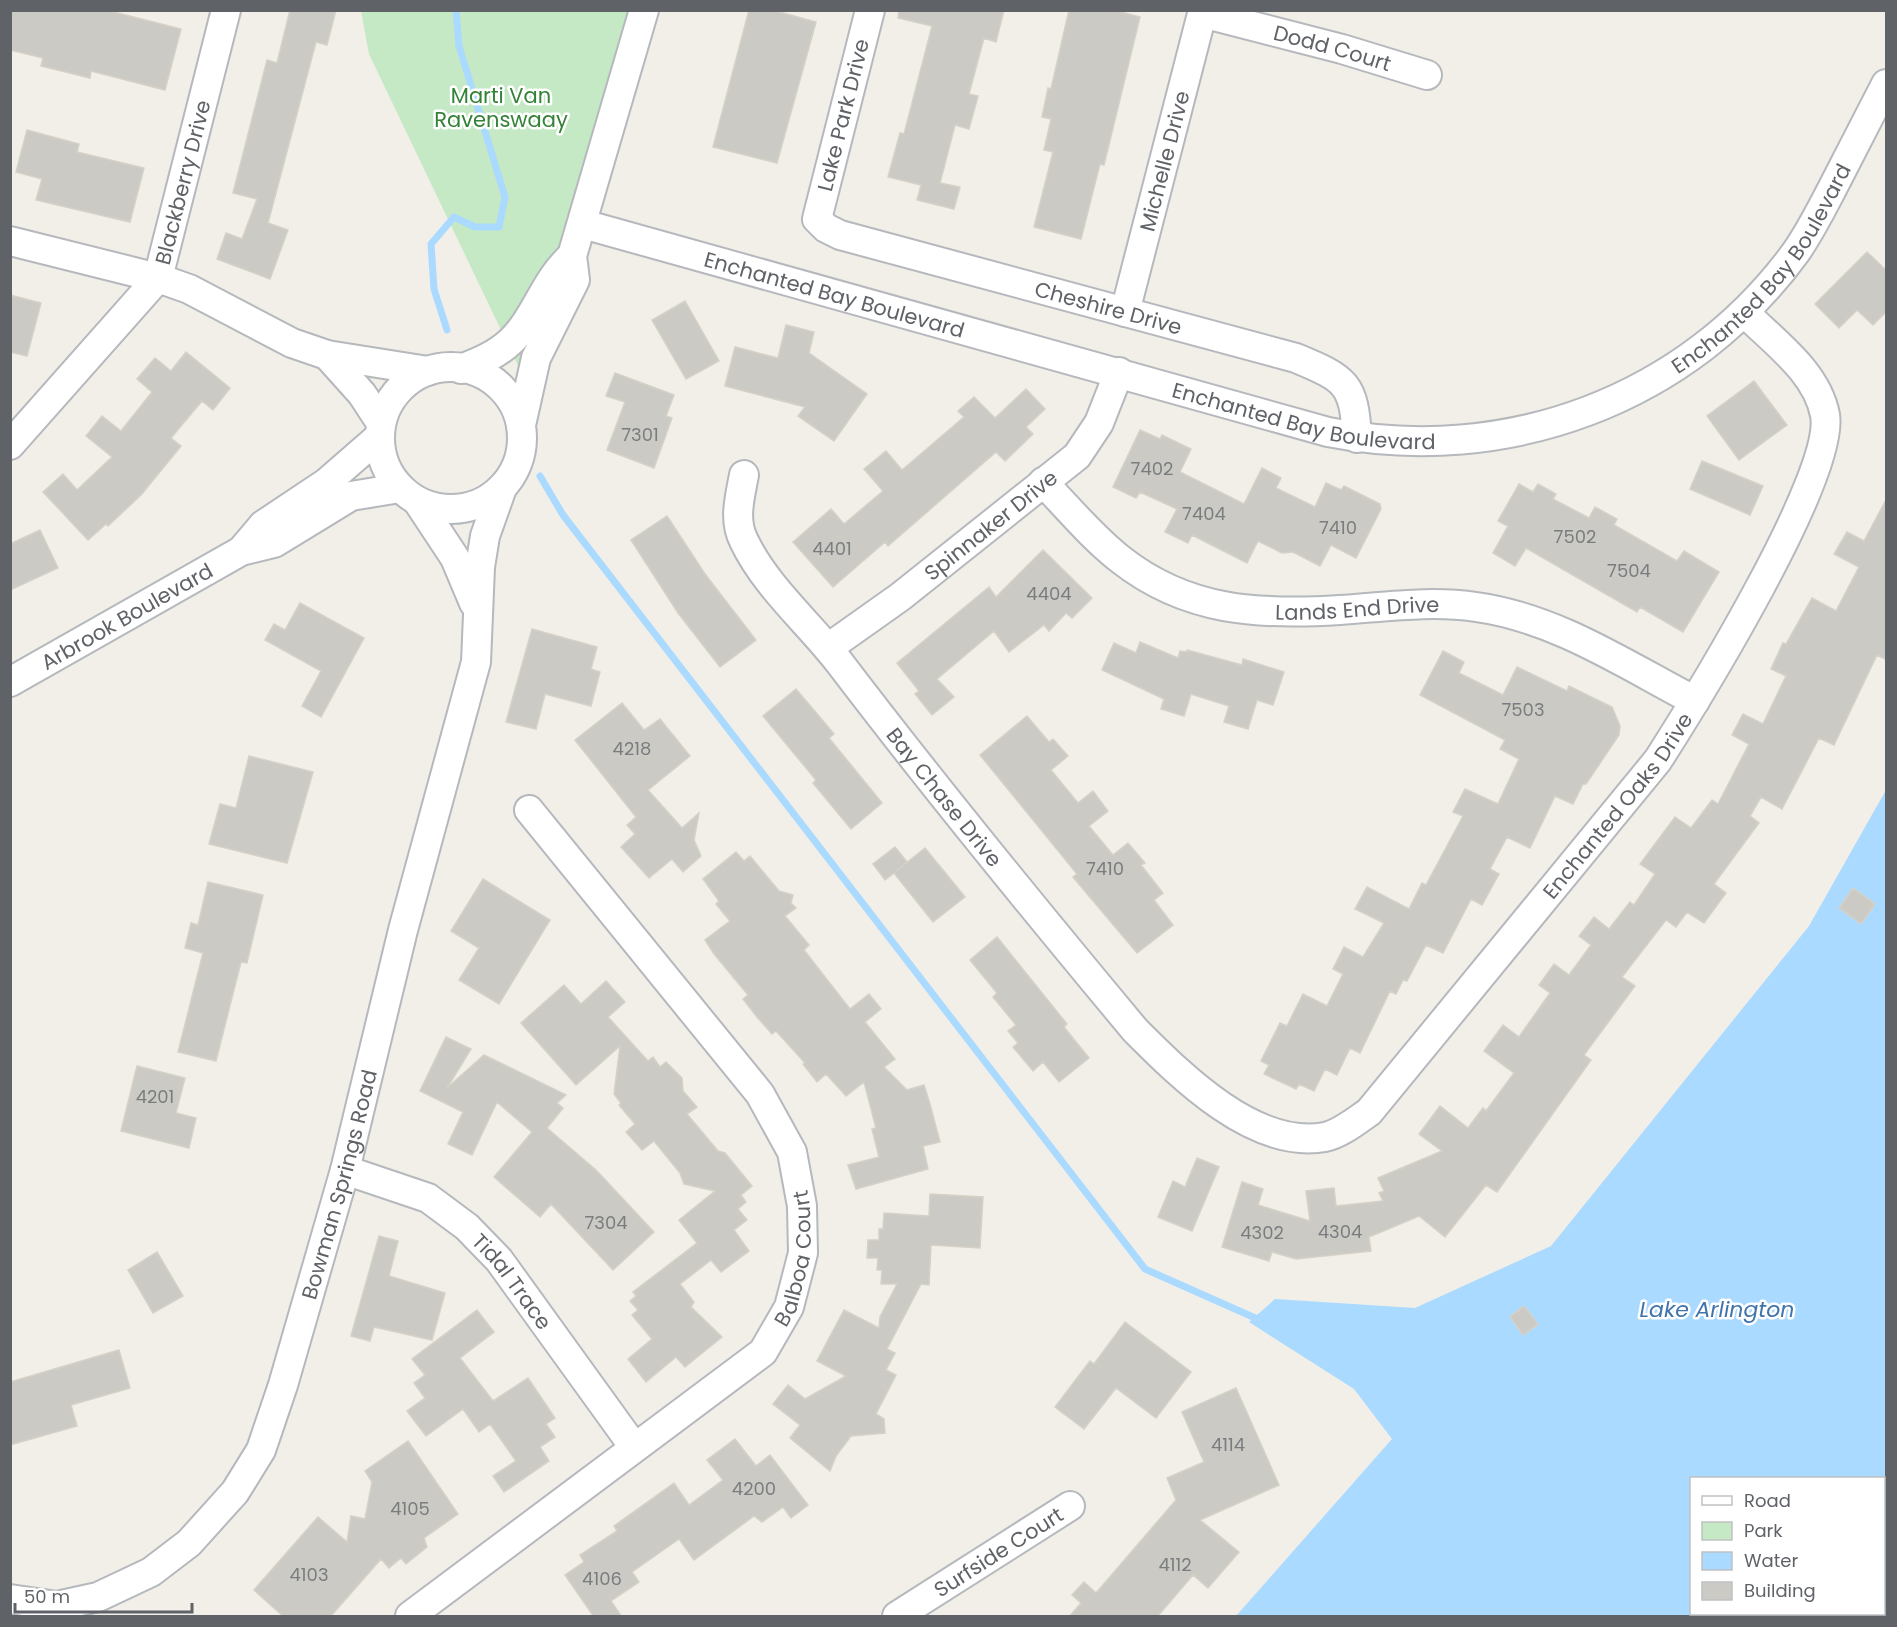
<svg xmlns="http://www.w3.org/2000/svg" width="1897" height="1627" font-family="Poppins,sans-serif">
<rect width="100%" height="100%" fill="#f1efe8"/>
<!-- green -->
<path fill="#c5e8c5" d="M361 11H628L523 376 369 54Z"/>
<!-- water -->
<path fill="#aadaff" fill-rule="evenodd" d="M1886 790V1616H1236L1392 1439 1354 1389 1249 1322 1275 1299 1415 1308 1551 1246 1809 926ZM1692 1478H1884V1614H1692Z"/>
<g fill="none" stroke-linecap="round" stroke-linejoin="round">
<!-- stream -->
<path stroke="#aadaff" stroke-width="7" d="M447 330 434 289 431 244 454 217 475 227H499L505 197 459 46 456 10
M540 476 563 515 1145 1269 1262 1321"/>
</g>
<!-- building -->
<path fill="#cccac5" stroke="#d6d1c6" stroke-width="1.5" d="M10 10H106L181 29 165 90 91 71 90 78 41 66 43 58 10 50Z
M290 10H336L327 45 316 42 268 223 288 230 270 279 217 259 226 233 242 239 257 199 233 193 267 60 277 63Z
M749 10H772L816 22 777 163 713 147Z
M899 10H1004L996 42 984 38 969 94 978 96 969 129 955 125 940 183 960 187 954 209 917 200 921 185 888 177 900 133 904 134 932 26 898 18Z
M1069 10H1114L1140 17 1104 165 1100 164 1081 239 1034 227 1053 152 1044 150 1051 119 1042 117 1048 88 1051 89Z
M27 130 79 144 77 152 144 168 130 222 36 200 42 179 16 172Z
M1867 252 1887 271V311L1873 325 1857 310 1839 328 1815 304Z
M10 295 41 303 27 356 10 352Z
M685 301 719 361 686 379 652 320Z
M786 325 814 332 809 353 867 394 834 441 798 416 805 407 725 386 735 347 778 358Z
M186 352 230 388 213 410 202 401 171 438 181 446 141 495 108 526 106 524 88 540 43 492 63 474 77 490 112 457 86 436 102 416 121 431 152 392 137 379 155 358 171 371Z
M615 373 674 395 666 416 672 418 654 468 607 450 625 402 606 396Z
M1754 381 1787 425 1739 460 1707 416Z
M1026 389 1045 409 1026 427 1033 434 1005 461 996 452 888 546 885 542 833 587 793 542 831 509 844 524 883 491 864 469 886 451 902 470 964 417 958 411 974 397 995 418Z
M1140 430 1160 439 1162 435 1191 449 1180 472 1244 504 1262 468 1281 478 1276 488 1315 507 1326 483 1341 490 1344 486 1380 504 1381 509 1356 558 1331 545 1320 566 1293 552 1282 553 1258 541 1247 563 1192 535 1188 543 1165 532 1177 509 1140 492 1136 498 1113 487Z
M1702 461 1763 486 1750 515 1690 489Z
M1519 484 1533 492 1538 484 1556 494 1553 499 1589 518 1595 507 1617 519 1614 525 1677 561 1684 551 1719 572 1683 632 1640 607 1637 612 1526 548 1515 566 1493 553 1508 526 1498 521Z
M1887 498V660L1877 655 1834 745 1819 738 1782 809 1761 797 1750 816 1759 823 1714 884 1726 893 1704 923 1687 912 1676 927 1666 920 1622 977 1635 986 1584 1055 1591 1060 1497 1192 1486 1185 1445 1237 1419 1216 1369 1237 1371 1251 1296 1259 1272 1252 1269 1261 1222 1247 1242 1182 1263 1189 1258 1205 1310 1221 1306 1191 1334 1188 1336 1206 1383 1201 1379 1193 1384 1191 1378 1178 1442 1151 1419 1134 1440 1106 1468 1128 1483 1108 1486 1111 1514 1073 1484 1051 1503 1025 1519 1037 1550 993 1539 985 1554 964 1569 975 1591 945 1579 936 1594 917 1609 929 1630 902 1634 905 1655 874 1640 864 1675 817 1691 828 1712 800 1718 804 1749 744 1732 735 1743 714 1763 724 1786 676 1771 669 1783 643 1786 644 1812 598 1836 611 1859 567 1834 554 1847 532 1864 541Z
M667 516 705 574 756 640 720 667 678 613 631 540Z
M40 530 58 568 10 590V544Z
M1043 550 1092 598 1072 618 1066 613 1049 631 1044 625 1009 652 994 631 937 679 954 697 932 715 915 694 919 691 897 663 989 587 996 597Z
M300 603 364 638 321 717 302 706 321 671 265 640 274 624 285 630Z
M532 629 597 647 591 669 600 672 591 706 545 694 536 729 506 722Z
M1140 642 1178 658 1180 651 1187 652V650L1242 665 1243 659 1284 672 1273 705 1257 700 1248 729 1224 722 1229 706 1191 694 1184 716 1161 709 1164 699 1102 670 1114 643 1136 653Z
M1443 651 1464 662 1459 673 1503 695 1517 667 1567 691 1569 686 1612 707 1620 726 1619 735 1586 784H1583L1573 804 1555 796 1530 848 1507 837 1490 869 1499 874 1482 905 1471 899 1443 953 1426 945 1407 981 1403 980 1396 994 1390 991 1360 1053 1350 1048 1337 1075 1325 1069 1314 1091 1299 1084 1296 1089 1264 1074 1269 1065 1261 1061 1280 1023 1287 1026 1303 994 1327 1006 1343 974 1333 969 1344 947 1363 957 1384 923 1355 909 1367 887 1409 909 1422 883 1426 885 1463 816 1453 812 1465 789 1498 804 1519 759 1500 749 1505 740 1420 695Z
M796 689 834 734 829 738 882 803 851 829 813 783 816 780 763 716Z
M622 703 644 730 660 719 690 756 648 790 682 828 699 813 694 840 701 856 683 872 672 859 649 878 621 847 635 834 627 825 636 817 575 740Z
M1027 716 1049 742 1053 739 1068 756 1051 770 1078 803 1093 791 1108 811 1089 826 1113 855 1128 843 1145 863 1141 865 1163 893 1154 900 1173 925 1137 953 1073 877 1077 874 980 755Z
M249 756 313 772 287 863 209 844 220 804 236 808Z
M895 847 907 862 895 872 925 848 965 897 933 922 894 873 885 880 873 864Z
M736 852 744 861 750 856 779 891 793 895 791 903 796 908 785 916 809 945 804 950 850 1009 869 994 881 1009 865 1022 895 1059 884 1067 907 1090 924 1085 930 1104 940 1142 923 1146 928 1169 856 1189 848 1165 879 1157 872 1129 876 1128 864 1082 846 1096 826 1074 817 1082 803 1064 805 1063 776 1031 772 1034 757 1017 743 999 748 995 714 954 705 940 730 921 716 904 719 901 703 879Z
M483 879 550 920 499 1004 459 980 479 948 451 931Z
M208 882 263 895 247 963 241 962 216 1061 178 1052 203 953 185 948 191 923 198 925Z
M1853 888 1875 904 1861 924 1839 908Z
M997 937 1067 1024 1064 1027 1089 1058 1059 1082 1043 1062 1033 1071 1013 1047 1018 1043 1008 1031 1016 1025 993 997 997 993 970 960Z
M606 981 625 1002 608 1017 648 1061 653 1057 660 1067 666 1062 682 1078 683 1091 697 1107 687 1114 718 1151 725 1153 752 1186 741 1195 746 1202 738 1209 747 1220 734 1230 749 1251 721 1272 711 1260 680 1284 694 1302 691 1307 722 1337 685 1367 676 1357 646 1382 628 1359 652 1339 632 1315 638 1310 630 1301 636 1296 633 1292 697 1243 679 1220 715 1191 684 1184 680 1173 654 1141 642 1150 626 1132 635 1124 619 1105 621 1103 614 1094 620 1046 576 1085 521 1023 564 985 581 1004Z
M446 1037 471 1049 447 1088 484 1055 566 1095 557 1103 563 1108 547 1128 596 1170 654 1232 613 1270 551 1204 540 1217 494 1177 532 1132 497 1102 472 1155 448 1144 463 1112 420 1091Z
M137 1066 185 1078 176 1113 196 1118 189 1148 121 1131Z
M1197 1158 1219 1167 1192 1231 1158 1217 1173 1181 1185 1187Z
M930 1194 983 1197 980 1248 931 1245 929 1285 921 1284 887 1349 895 1353 886 1370 896 1375 876 1414 884 1419 885 1433 851 1436 836 1456 830 1471 790 1438 800 1425 773 1404 788 1385 805 1399 846 1376 817 1361 844 1310 879 1328 880 1317 897 1284H881L882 1270H877L878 1258H867L868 1240H879V1229H883L884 1213 929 1216Z
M379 1236 398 1241 389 1276 445 1293 432 1340 374 1327 370 1341 351 1336Z
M157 1252 183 1296 153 1313 128 1270Z
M1524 1306 1538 1324 1523 1335 1510 1317Z
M477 1310 494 1332 460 1358 493 1401 528 1378 555 1418 546 1424 555 1437 540 1447 549 1461 504 1492 493 1476 516 1461 490 1424 479 1432 463 1409 426 1436 407 1411 425 1398 414 1383 425 1375 412 1359Z
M1125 1322 1191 1372 1156 1418 1116 1388 1084 1429 1055 1407 1090 1361 1094 1364Z
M119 1350 130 1388 71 1405 77 1426 10 1445V1382Z
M1236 1388 1279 1485 1200 1520 1239 1552 1208 1588 1193 1575 1157 1617H1069L1081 1603 1072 1595 1084 1582 1096 1593 1176 1500 1167 1478 1204 1462 1182 1412Z
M735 1439 756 1466 770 1455 808 1505 791 1518 783 1507 762 1522 754 1516 694 1560 679 1539 632 1572 639 1582 611 1601 622 1617H594L565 1575 584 1562 580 1555 617 1531 614 1526 674 1483 689 1505 723 1480 707 1460Z
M408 1441 458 1514 424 1538 427 1547 406 1564 401 1558 389 1568 381 1559 330 1617H284L254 1590 318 1517 347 1542 351 1516 365 1519 372 1482 365 1471Z"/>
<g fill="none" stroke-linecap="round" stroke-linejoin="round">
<!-- minor casing -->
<g stroke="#b5b8bc" stroke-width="32">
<g id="minor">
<path id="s1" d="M870 10 817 219 826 228 840 235 1296 358C1346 379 1354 383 1357 438"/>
<path id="s2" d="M1202 13 1342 49 1427 75"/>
<path id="s3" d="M583 224 1328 432C1507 467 1688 400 1796 252 1810 232 1821 210 1832 189 1850 154 1868 119 1886 84"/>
<path d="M10 241 158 278 189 289 292 343 327 355 428 371"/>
<path id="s4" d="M1125 312 1203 10"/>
<path d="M327 355 362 394 381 423"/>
<circle cx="451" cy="438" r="71"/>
<path d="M461 369C479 362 496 355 510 342 536 318 544 280 572 256"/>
<path d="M521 425 536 358 575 280 572 256 644 10"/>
<path id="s5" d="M10 445 158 278 226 10"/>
<path id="s6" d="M744 475C740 497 733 520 744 541 766 587 808 622 839 662 934 787 1034 909 1135 1030 1180 1075 1254 1150 1325 1137 1340 1134 1356 1121 1369 1112L1658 760C1695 702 1836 475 1825 415 1817 372 1774 342 1745 313"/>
<path id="s7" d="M1043 482C1068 508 1092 537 1120 559 1187 612 1259 615 1340 610 1385 607 1431 600 1476 607 1556 618 1624 664 1695 701"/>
<path d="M418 502 455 558 474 603"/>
<path d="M241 551 274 543 351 496 400 488"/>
<path id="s8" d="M828 648 900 597 1077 456 1099 423 1119 372"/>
<path id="s9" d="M10 682 241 551 263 525 326 483 380 436"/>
<path id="s10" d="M345 1170 428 1198 467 1227 499 1260 634 1447"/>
<path id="s11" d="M10 1599 57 1606 98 1597 151 1572 189 1543 235 1492 261 1450 283 1385 345 1170 403 930 476 662 480 567 485 536 502 488"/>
<path id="s12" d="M410 1616 763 1352 789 1307 803 1253 802 1206 792 1152 760 1094 529 810"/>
<path id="s13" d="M897 1616 1070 1506"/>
</g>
</g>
<!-- minor -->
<use href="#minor" stroke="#fff" stroke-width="28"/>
</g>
<g text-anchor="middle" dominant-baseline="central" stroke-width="5" stroke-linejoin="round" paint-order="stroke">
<!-- number labels -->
<g font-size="18" fill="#7a7d7f">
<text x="640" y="434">7301</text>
<text x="1152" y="468">7402</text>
<text x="1204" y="513">7404</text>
<text x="1338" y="527">7410</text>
<text x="1575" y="536">7502</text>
<text x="832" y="548">4401</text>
<text x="1629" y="570">7504</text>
<text x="1049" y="593">4404</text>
<text x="1523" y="709">7503</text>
<text x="632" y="748">4218</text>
<text x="1105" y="868">7410</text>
<text x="155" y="1096">4201</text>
<text x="606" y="1222">7304</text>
<text x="1340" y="1231">4304</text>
<text x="1262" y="1232">4302</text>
<text x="1228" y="1444">4114</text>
<text x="754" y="1488">4200</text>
<text x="410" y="1508">4105</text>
<text x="1175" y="1564">4112</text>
<text x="309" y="1574">4103</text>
<text x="602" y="1578">4106</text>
</g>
<!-- street labels -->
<g font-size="21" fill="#5f6368" stroke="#fff">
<text stroke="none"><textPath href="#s2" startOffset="135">Dodd Court</textPath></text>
<text transform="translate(843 115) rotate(-76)">Lake Park Drive</text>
<text stroke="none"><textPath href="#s4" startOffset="156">Michelle Drive</textPath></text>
<text stroke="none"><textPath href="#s5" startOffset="322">Blackberry Drive</textPath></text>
<text stroke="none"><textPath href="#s3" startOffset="1268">Enchanted Bay Boulevard</textPath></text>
<text stroke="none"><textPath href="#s3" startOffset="261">Enchanted Bay Boulevard</textPath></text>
<text stroke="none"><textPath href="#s1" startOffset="522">Cheshire Drive</textPath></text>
<text stroke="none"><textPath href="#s3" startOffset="747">Enchanted Bay Boulevard</textPath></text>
<text stroke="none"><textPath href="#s8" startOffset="204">Spinnaker Drive</textPath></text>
<text stroke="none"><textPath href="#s7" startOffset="358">Lands End Drive</textPath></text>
<text stroke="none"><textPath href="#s9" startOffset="134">Arbrook Boulevard</textPath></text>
<text stroke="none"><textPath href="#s6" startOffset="393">Bay Chase Drive</textPath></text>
<text stroke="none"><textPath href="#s6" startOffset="1366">Enchanted Oaks Drive</textPath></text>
<text stroke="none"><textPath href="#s11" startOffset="591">Bowman Springs Road</textPath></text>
<text stroke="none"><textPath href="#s12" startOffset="542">Balboa Court</textPath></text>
<text stroke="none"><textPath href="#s10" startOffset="207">Tidal Trace</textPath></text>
<text stroke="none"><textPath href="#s13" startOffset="120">Surfside Court</textPath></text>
</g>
<!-- park labels -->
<g font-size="21" fill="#348238" stroke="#fff">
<text x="501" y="95">Marti Van<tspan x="501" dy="24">Ravenswaay</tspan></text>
</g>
<!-- water labels -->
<g font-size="22" font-style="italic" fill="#4174aa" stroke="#fff">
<text x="1717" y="1309">Lake Arlington</text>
</g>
</g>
<!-- border -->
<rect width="1897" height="1627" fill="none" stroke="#5f6368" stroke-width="24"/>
<!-- legend -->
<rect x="1690" y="1477" width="195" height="138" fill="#ffffff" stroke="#bfc1c3" stroke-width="1.5"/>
<rect x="1702" y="1496" width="30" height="9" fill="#ffffff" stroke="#bfc1c3" stroke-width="1.5"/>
<text x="1744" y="1507" font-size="18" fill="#5f6368">Road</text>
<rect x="1702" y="1522" width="30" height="18" fill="#c5e8c5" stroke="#bfc1c3" stroke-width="1.5"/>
<text x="1744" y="1537" font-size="18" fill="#5f6368">Park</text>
<rect x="1702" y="1552" width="30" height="18" fill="#aadaff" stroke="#bfc1c3" stroke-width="1.5"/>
<text x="1744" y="1567" font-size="18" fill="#5f6368">Water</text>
<rect x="1702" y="1582" width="30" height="18" fill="#cccac5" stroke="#bfc1c3" stroke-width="1.5"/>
<text x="1744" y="1597" font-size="18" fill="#5f6368">Building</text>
<!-- scale -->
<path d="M15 1603v9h177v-9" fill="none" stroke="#5f6368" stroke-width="3"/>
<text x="24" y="1603" font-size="18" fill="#5f6368" stroke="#ffffff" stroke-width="4.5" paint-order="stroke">50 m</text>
</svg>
